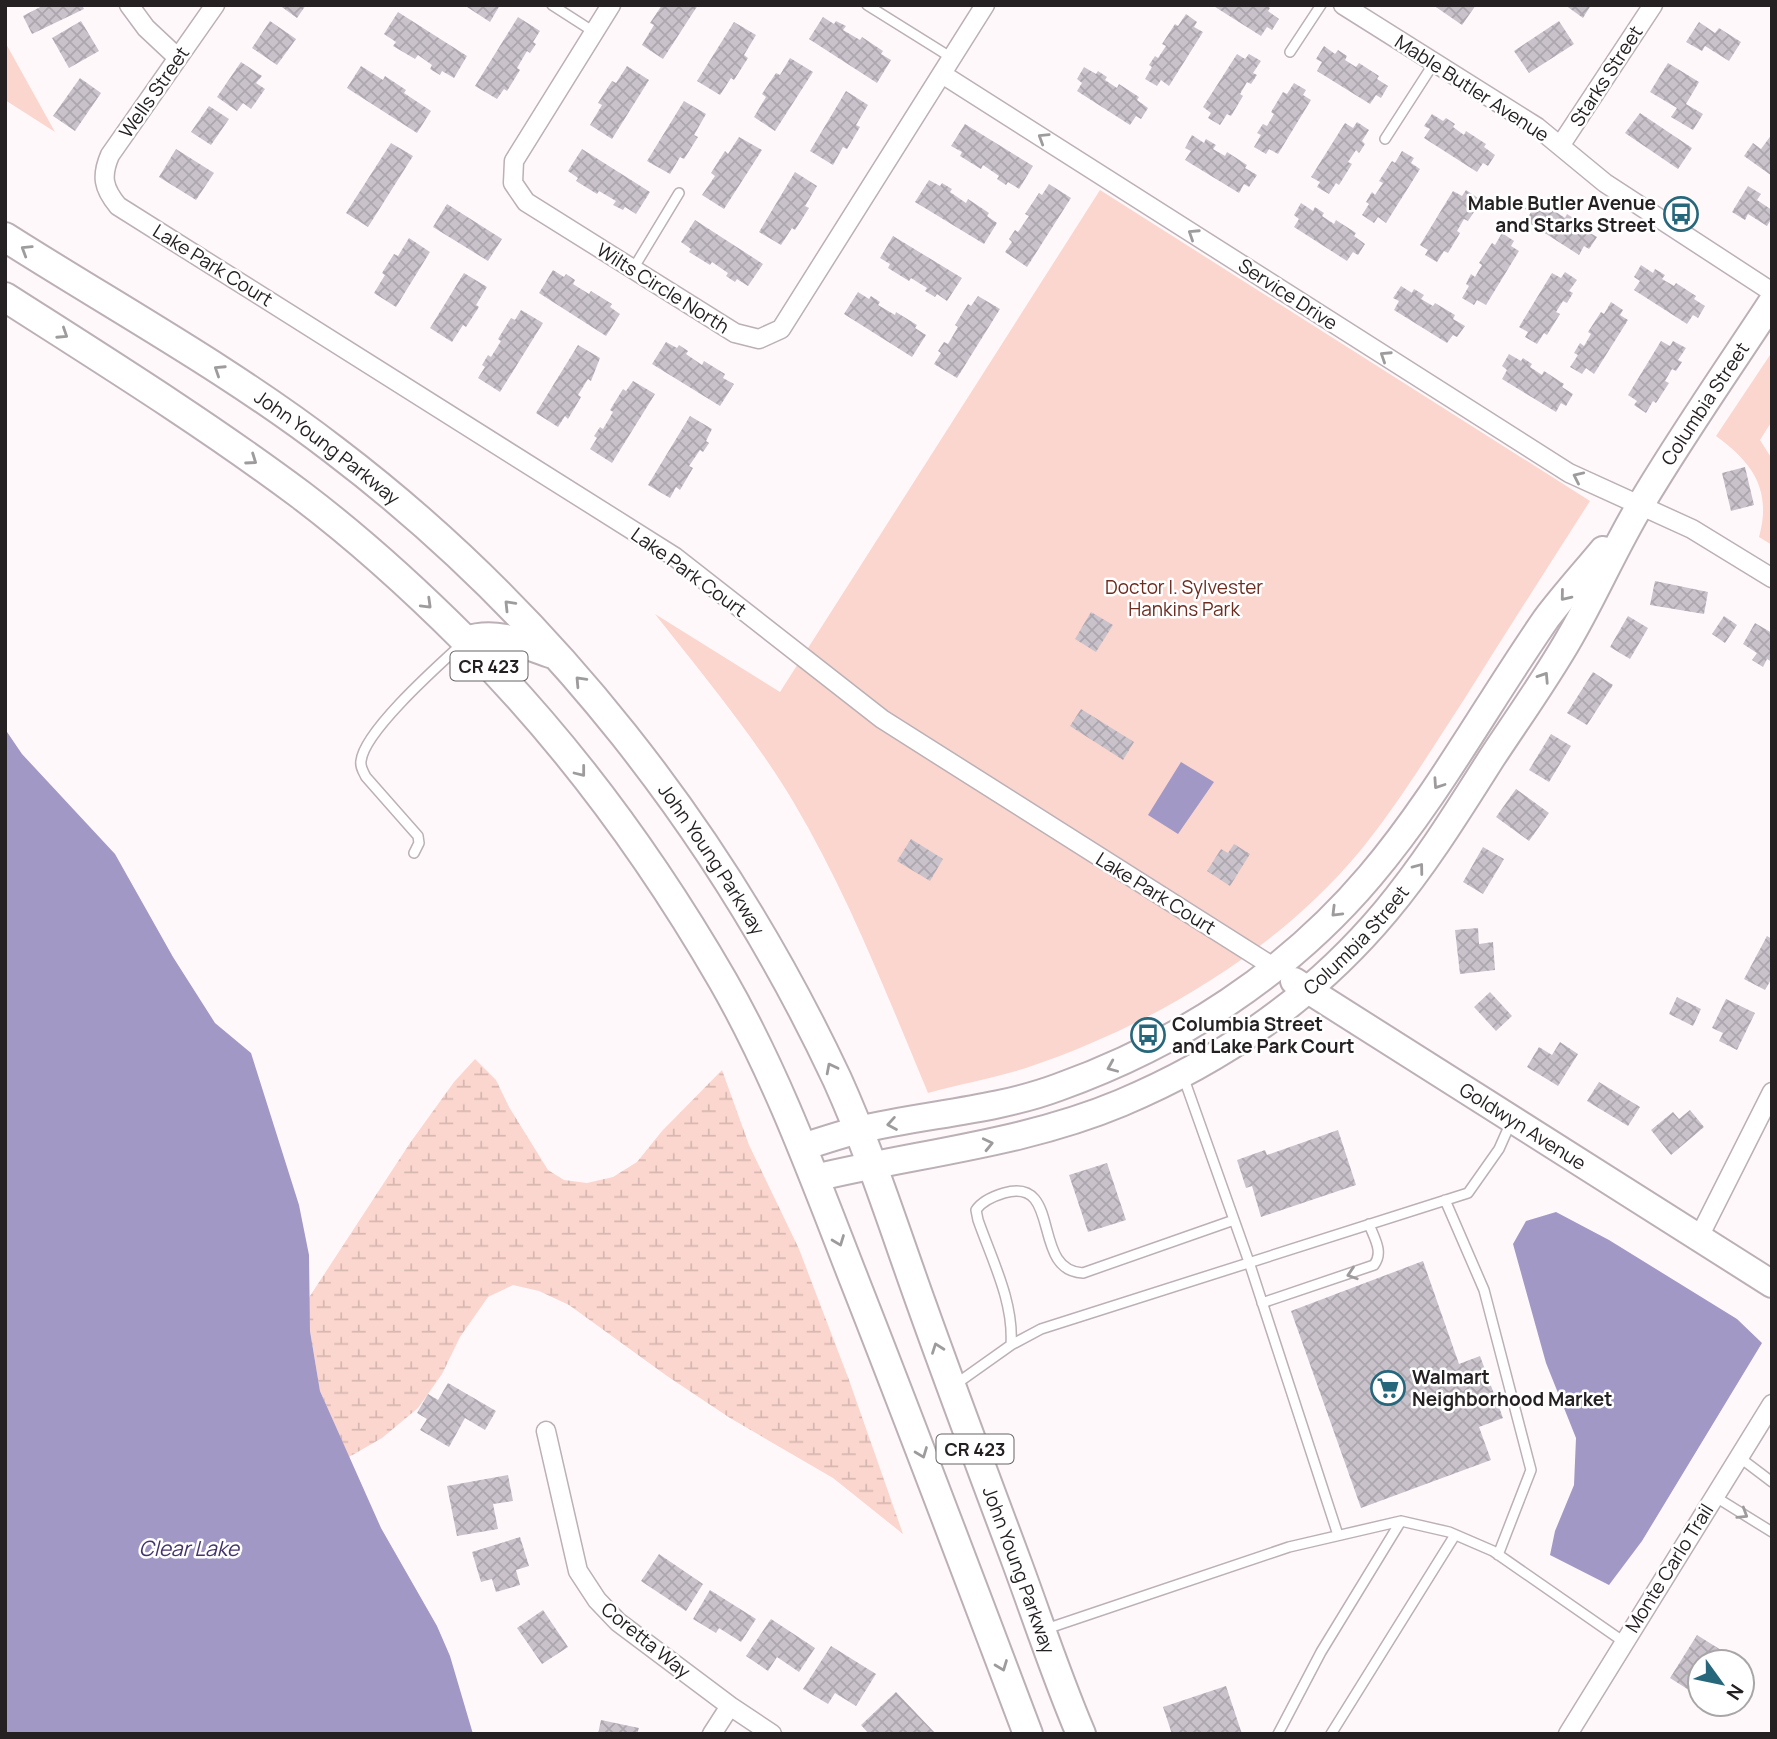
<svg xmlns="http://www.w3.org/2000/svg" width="1777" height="1739" font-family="Manrope,sans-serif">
<defs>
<pattern id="wetland-marsh" width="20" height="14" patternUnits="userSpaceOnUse" patternTransform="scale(1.75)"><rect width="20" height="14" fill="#fbd6ce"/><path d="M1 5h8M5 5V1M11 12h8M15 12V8" fill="none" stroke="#d7b7b1"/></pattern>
<pattern id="building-cross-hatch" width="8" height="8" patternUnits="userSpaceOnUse" patternTransform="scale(1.75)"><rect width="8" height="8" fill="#c9c2cb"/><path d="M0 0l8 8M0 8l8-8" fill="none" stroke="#aca6ae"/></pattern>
</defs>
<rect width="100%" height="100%" fill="#fff8fb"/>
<!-- green -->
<path fill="#fbd6ce" d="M5 42 55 132 5 100Z
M1100 190 1590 501C1548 567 1506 632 1465 698 1431 750 1399 803 1360 851 1275 953 1151 1026 1026 1068 994 1078 960 1084 928 1093 887 995 848 894 794 803 754 736 703 675 655 614L780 692Z
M1772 352V421L1760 440 1772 459V545L1759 537C1772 490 1753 463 1716 436Z"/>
<!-- wetland -->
<path fill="url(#wetland-marsh)" d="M475 1059 496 1080 509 1107 548 1170 564 1180 587 1183 613 1177 637 1162 662 1131 722 1070 749 1145 799 1249 849 1380 903 1534 833 1478 730 1418 667 1376 569 1305 539 1291 513 1285 488 1297 460 1337 442 1374 418 1408 382 1438 349 1457 320 1391 310 1331 308 1299 410 1143 454 1082Z"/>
<!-- water -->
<path fill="#a298c5" d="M5 729 22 754 115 854 173 957 215 1023 251 1053 299 1205 309 1255 310 1331 320 1391 381 1528 437 1626 450 1656 473 1734H5Z
M1181 762 1214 782 1178 834 1148 815Z
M1556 1212 1609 1240 1737 1319 1762 1343 1642 1541 1609 1585 1550 1555 1555 1531 1574 1485 1576 1438 1546 1363 1513 1244 1526 1221Z"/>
<!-- building -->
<path fill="url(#building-cross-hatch)" d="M44 5H82L84 9 32 34 23 16Z
M279 5H306L297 18Z
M464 5H500L490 22Z
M662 5H698L663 59 642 45 654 25 650 23Z
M1212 5H1266L1270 8 1268 11 1279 19 1272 30 1267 27 1261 36Z
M1433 5H1476L1462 25Z
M1565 5H1591L1583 18Z
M398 12 467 56 454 78 442 71 440 75 430 69 432 65 418 55 415 59 393 46 396 42 384 34Z
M1186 14 1197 22 1194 27 1203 32 1169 86 1161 80 1157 86 1145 79 1152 67 1149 65 1155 56 1158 58 1166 46 1162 44 1175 24 1178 26Z
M518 17 540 31 533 42 536 44 530 53 527 51 517 68 520 70 507 91 504 89 497 99 475 86Z
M823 17 834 24 836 21 846 26 843 30 860 40 862 37 883 51 881 54 891 60 877 83 809 39Z
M81 21 99 51 69 68 52 38Z
M270 21 296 39 277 65 252 48Z
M1559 21 1574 44 1529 73 1514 51Z
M734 22 756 35 744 55 748 58 734 80 731 78 720 95 697 81Z
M1699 22 1715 33 1719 28 1741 42 1729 61 1705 46 1702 51 1686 42Z
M1324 46 1335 54 1338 50 1347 56 1345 60 1356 67 1359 63 1379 76 1377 79 1388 86 1381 98 1376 95 1370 104 1317 71 1322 62 1316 59Z
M1237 54 1245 59 1249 54 1261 61 1253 73 1257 75 1251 84 1247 82 1240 94 1243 96 1231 116 1227 114 1220 125 1208 118 1211 113 1203 107Z
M790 58 813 72 775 131 754 117 766 97 762 94 776 73 780 75Z
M241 62 262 76 256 83 265 89 251 109 243 103 237 111 217 97Z
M1668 63 1699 82 1686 104 1703 114 1693 130 1671 117 1677 108 1650 92Z
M361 66 383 80 385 76 406 90 404 93 431 111 417 133 347 88Z
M627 66 649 80 612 139 590 125 602 105 598 103 612 81 616 83Z
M1084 67 1096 74 1098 71 1107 77 1105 80 1117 88 1119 84 1139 97 1137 100 1148 108 1141 119 1136 116 1130 125 1077 91 1082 83 1077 79Z
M80 78 101 93 75 131 53 116Z
M1294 83 1306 90 1303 95 1311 100 1278 154 1269 149 1266 154 1254 147 1261 135 1257 133 1263 124 1267 126 1274 114 1271 112 1283 92 1287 94Z
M846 91 868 105 856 125 860 127 847 149 843 147 833 165 810 151Z
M684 101 706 114 694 135 698 137 684 159 680 157 670 174 647 161Z
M209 106 229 119 211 145 191 132Z
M1640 113 1692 148 1678 169 1625 133Z
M1432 114 1443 121 1446 118 1455 124 1453 127 1464 135 1466 131 1486 144 1484 147 1495 155 1488 166 1483 163 1477 172 1424 138 1430 129 1424 126Z
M1357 122 1369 130 1362 141 1365 144 1359 153 1356 150 1348 162 1352 164 1339 185 1336 183 1329 194 1317 187 1320 182 1311 177 1345 123 1353 128Z
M965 124 1033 166 1019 189 1008 182 1006 185 997 179 999 176 983 165 981 169 960 156 962 152 951 146Z
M1772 134V176L1744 156 1753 143 1761 149Z
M1192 135 1204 143 1206 139 1216 145 1213 149 1225 156 1227 152 1247 165 1245 168 1257 175 1249 187 1244 184 1239 193 1185 160 1191 151 1185 148Z
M739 137 762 150 724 209 702 195 715 176 711 173 725 151 728 154Z
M391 143 413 156 368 227 346 213Z
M176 149 214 173 196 200 159 177Z
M582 149 650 192 636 214 625 207 623 210 613 205 616 201 599 191 597 194 576 181 578 178 568 171Z
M1402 151 1414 158 1411 163 1420 169 1386 223 1378 217 1374 223 1362 215 1369 204 1366 202 1372 192 1375 195 1383 183 1379 181 1392 161 1395 163Z
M795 172 817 186 805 206 809 208 795 230 792 228 781 245 759 232Z
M929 180 940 186 942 183 952 189 950 192 966 203 968 199 989 213 987 216 997 223 984 244 915 202Z
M1049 184 1071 198 1027 267 1005 252 1012 242 1009 239 1015 230 1018 232 1029 216 1025 214 1039 193 1042 195Z
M1748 186 1761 194 1757 200 1772 210V218L1767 226 1748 214 1745 220 1732 212Z
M1466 190 1478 198 1470 210 1474 212 1468 221 1464 219 1457 231 1460 233 1448 253 1444 251 1437 262 1425 255 1428 250 1420 245 1453 191 1462 196Z
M1533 197 1544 204 1547 201 1556 207 1553 210 1565 218 1567 214 1587 227 1585 230 1597 237 1589 249 1584 246 1579 255 1526 221 1531 212 1525 209Z
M1301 203 1313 211 1315 207 1324 213 1322 216 1334 224 1336 220 1356 233 1354 236 1365 244 1358 255 1353 252 1347 261 1294 227 1299 219 1294 215Z
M447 204 502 239 488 261 433 227Z
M695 220 763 264 748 286 737 279 735 282 726 276 728 273 712 262 710 265 689 252 691 249 681 242Z
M1502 233 1514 241 1511 246 1519 251 1486 305 1477 300 1474 305 1462 298 1469 286 1466 284 1471 274 1475 277 1482 265 1479 263 1492 243 1495 245Z
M893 236 962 278 947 301 937 294 935 297 925 291 927 288 911 278 909 281 888 268 890 264 880 258Z
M409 238 430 252 396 307 374 293 385 275 382 273 394 254 398 256Z
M1641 265 1653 273 1655 269 1665 275 1662 279 1674 286 1676 283 1696 296 1694 299 1705 306 1698 318 1693 315 1687 324 1634 290 1640 281 1634 277Z
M553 270 564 277 566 274 575 280 573 284 589 294 591 291 612 304 610 307 620 314 606 336 539 293Z
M1565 272 1577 280 1569 291 1573 293 1567 303 1563 301 1556 312 1560 314 1547 335 1544 333 1537 344 1525 337 1528 332 1519 327 1552 273 1561 278Z
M464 273 487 287 476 305 479 307 466 327 463 325 452 342 430 328Z
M1401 286 1412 293 1414 289 1424 295 1421 299 1433 306 1435 303 1455 315 1453 319 1465 326 1457 337 1453 335 1447 343 1394 310 1399 301 1393 298Z
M858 292 869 299 871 296 880 302 878 305 895 315 896 312 917 325 915 328 926 335 912 357 844 314Z
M978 296 1000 309 957 378 934 364 941 353 938 351 944 342 948 344 958 327 955 325 968 304 971 306Z
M1611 302 1623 310 1620 315 1628 320 1594 374 1586 368 1582 374 1570 367 1578 355 1574 353 1580 343 1584 346 1591 334 1588 332 1601 312 1604 314Z
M521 310 543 323 500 392 478 378 485 367 482 365 488 355 491 357 501 341 498 339 511 318 515 320Z
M1661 341 1670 346 1673 341 1686 348 1678 360 1682 362 1676 371 1672 369 1665 381 1669 383 1656 403 1653 401 1646 413 1634 405 1637 401 1628 395Z
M666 342 677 348 679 345 688 351 686 354 702 365 704 361 725 374 723 378 734 384 720 406 652 364Z
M578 345 600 358 591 381 588 379 578 395 581 397 568 419 565 416 558 427 536 413Z
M1509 354 1521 361 1523 358 1532 364 1530 367 1542 375 1544 371 1564 384 1562 387 1573 394 1566 406 1561 403 1556 412 1502 379 1507 370 1502 366Z
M633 381 655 394 612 463 590 449 597 438 594 436 600 427 603 429 613 412 610 410 623 389 626 391Z
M690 416 712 429 706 441 709 443 703 452 700 450 689 466 693 468 680 490 676 487 670 498 648 485Z
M1745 467 1754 505 1731 511 1722 473Z
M1655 581 1708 592 1704 614 1650 605Z
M1091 612 1113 625 1096 652 1075 639Z
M1628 616 1648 628 1630 659 1610 647Z
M1724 616 1737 625 1725 643 1712 634Z
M1755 623 1772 633V662L1767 659 1763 667 1752 660 1757 653 1743 644Z
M1593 672 1613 685 1587 725 1567 713Z
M1081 709 1134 742 1123 760 1070 726Z
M1551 734 1571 746 1549 782 1529 770Z
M1516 789 1549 813 1529 841 1496 817Z
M911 839 943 859 930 881 897 861Z
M1234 844 1250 854 1230 886 1207 871 1221 849 1228 853Z
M1483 847 1504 859 1483 894 1463 882Z
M1478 928 1479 944 1493 942 1495 970 1460 974 1455 930Z
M1767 936 1772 939V978L1765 990 1744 979Z
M1490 992 1512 1016 1496 1031 1474 1007Z
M1677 997 1701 1009 1693 1026 1669 1014Z
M1726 999 1755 1013 1737 1050 1719 1041 1723 1033 1712 1028Z
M1560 1042 1578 1054 1558 1086 1527 1067 1539 1047 1552 1055Z
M1599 1082 1640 1107 1628 1126 1587 1101Z
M1690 1110 1704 1127 1671 1155 1651 1130 1673 1112 1679 1119Z
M1338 1130 1356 1185 1261 1217 1252 1186 1246 1188 1237 1160 1265 1150 1267 1155Z
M1107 1163 1126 1220 1088 1232 1069 1175Z
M1423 1261 1459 1364 1480 1356 1503 1418 1479 1427 1491 1460 1361 1508 1291 1311Z
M448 1383 496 1411 485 1430 465 1418 449 1447 420 1430 427 1419 417 1413 428 1394 438 1400Z
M508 1475 513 1501 493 1504 498 1529 457 1536 447 1486Z
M520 1537 529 1566 516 1570 520 1585 496 1592 492 1579 481 1582 472 1552Z
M659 1554 703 1584 686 1611 641 1581Z
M710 1590 756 1619 741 1642 719 1628 716 1633 693 1619Z
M543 1610 568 1647 542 1664 517 1628Z
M771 1619 815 1648 799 1672 777 1657 768 1671 746 1656Z
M1697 1635 1737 1660 1736 1662H1700V1683L1698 1682 1692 1692 1670 1678Z
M831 1646 876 1674 856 1706 835 1693 828 1704 803 1689Z
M1226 1686 1242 1734H1172L1163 1707Z
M896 1692 936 1734H869L861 1725Z
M601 1720 639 1728 637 1734H598Z"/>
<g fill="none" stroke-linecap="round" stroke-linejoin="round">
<!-- lane casing -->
<g stroke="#bbb0b6" stroke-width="12">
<path id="lane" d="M552 5 594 32
M867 5 952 58
M1290 52 1321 5
M1385 139 1434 63
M633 269 679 193
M414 853 419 843 418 836 366 777C363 771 360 767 361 761 364 731 440 664 464 642
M1183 1076 1249 1262 1338 1535
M1445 1200 1484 1290 1531 1470 1498 1555
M1262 1303 1374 1265C1384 1252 1374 1238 1369 1224
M1011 1345C1014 1302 992 1260 978 1220L976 1210C982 1201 994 1196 1004 1193 1063 1176 1030 1271 1083 1273L1234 1220
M956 1384 1011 1345 1041 1329 1468 1193 1499 1149 1511 1122
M1739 1457 1772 1482
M1714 1496 1772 1532
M1046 1629 1289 1547 1401 1521 1449 1532 1493 1551 1624 1642
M1278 1734 1321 1652 1401 1521
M1331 1734 1455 1535"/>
</g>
<!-- street casing -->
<g stroke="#bbb0b6" stroke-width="21">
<path id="street" d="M129 5 146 28 178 58
M215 5 110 155C101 176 103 188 118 206L675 557 882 719 1275 968
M611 5 514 161 513 183 526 202 735 333 759 339 781 329 985 5
M1343 5 1537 127 1605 183 1772 292
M942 74 1569 473 1692 529 1772 578
M1560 146 1653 5
M1699 1237 1772 1092
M546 1431 578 1571 597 1600 618 1622 730 1706 772 1734
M712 1734 730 1706
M1568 1734 1772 1404"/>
</g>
<!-- secondary casing -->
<g stroke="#bbb0b6" stroke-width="30">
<g id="secondary">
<path id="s1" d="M1294 981 1772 1284"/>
<path d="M803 1147C821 1141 840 1135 858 1130 925 1114 995 1111 1059 1087 1179 1044 1288 973 1370 876 1437 797 1487 704 1546 619 1564 595 1584 573 1603 550"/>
<path id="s2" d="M815 1178C918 1153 1023 1144 1121 1103 1223 1060 1315 996 1386 911 1426 863 1458 811 1491 759 1518 718 1546 679 1570 637 1595 594 1615 547 1641 504 1682 435 1728 369 1772 302"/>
</g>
</g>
<!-- primary casing -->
<g stroke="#bbb0b6" stroke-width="32">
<g id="primary">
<path id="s3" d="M5 237C115 307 230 370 334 450 550 614 722 834 837 1079 870 1152 894 1228 921 1303 952 1390 985 1477 1017 1563 1038 1620 1057 1678 1081 1734"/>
<path d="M5 297C105 361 206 424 301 495 359 539 414 589 465 640 566 741 652 858 723 981 778 1077 815 1180 855 1282 914 1432 971 1583 1028 1734"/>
<path d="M466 641C495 631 522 643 550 653"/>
</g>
</g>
<!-- lane -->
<use href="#lane" stroke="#fff" stroke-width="9"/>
<!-- street -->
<use href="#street" stroke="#fff" stroke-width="18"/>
<!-- secondary -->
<use href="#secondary" stroke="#fff" stroke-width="26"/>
<!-- primary -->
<use href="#primary" stroke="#fff" stroke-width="28"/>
</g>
<!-- one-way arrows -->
<defs><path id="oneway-chevron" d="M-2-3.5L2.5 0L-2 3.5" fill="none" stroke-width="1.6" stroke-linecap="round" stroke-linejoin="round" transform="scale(1.75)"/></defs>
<g stroke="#9d9b9c">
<use href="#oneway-chevron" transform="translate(1043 138) rotate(-148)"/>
<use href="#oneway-chevron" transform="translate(1193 234) rotate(-147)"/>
<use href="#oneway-chevron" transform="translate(26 250) rotate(-148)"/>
<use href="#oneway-chevron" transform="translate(63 334) rotate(33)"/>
<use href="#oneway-chevron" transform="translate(1385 356) rotate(-147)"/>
<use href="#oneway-chevron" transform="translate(219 370) rotate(-147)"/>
<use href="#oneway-chevron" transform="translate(252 460) rotate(35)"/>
<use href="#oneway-chevron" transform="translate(1578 477) rotate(-155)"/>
<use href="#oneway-chevron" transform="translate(1565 596) rotate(129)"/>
<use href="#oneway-chevron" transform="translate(427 604) rotate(44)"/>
<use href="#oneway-chevron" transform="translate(509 605) rotate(-134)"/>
<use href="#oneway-chevron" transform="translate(1544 677) rotate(-57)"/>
<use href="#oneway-chevron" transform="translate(580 681) rotate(-133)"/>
<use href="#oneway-chevron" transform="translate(581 772) rotate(52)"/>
<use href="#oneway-chevron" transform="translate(1438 784) rotate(124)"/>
<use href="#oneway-chevron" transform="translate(1419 868) rotate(-53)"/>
<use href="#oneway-chevron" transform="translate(1336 912) rotate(135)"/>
<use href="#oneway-chevron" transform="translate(1112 1067) rotate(157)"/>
<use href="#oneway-chevron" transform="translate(831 1068) rotate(-117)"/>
<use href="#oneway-chevron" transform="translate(892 1124) rotate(170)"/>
<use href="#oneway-chevron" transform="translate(988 1144) rotate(-13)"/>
<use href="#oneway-chevron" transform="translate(839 1241) rotate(69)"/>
<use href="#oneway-chevron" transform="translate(1352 1274) rotate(162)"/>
<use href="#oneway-chevron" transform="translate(937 1348) rotate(-110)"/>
<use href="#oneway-chevron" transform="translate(922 1453) rotate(69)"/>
<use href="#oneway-chevron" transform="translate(1743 1514) rotate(32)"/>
<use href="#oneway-chevron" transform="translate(1002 1666) rotate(69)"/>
</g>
<!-- icons -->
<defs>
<g id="bus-ring" transform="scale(1.75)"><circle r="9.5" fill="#fff" stroke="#27677c" stroke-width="1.5"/><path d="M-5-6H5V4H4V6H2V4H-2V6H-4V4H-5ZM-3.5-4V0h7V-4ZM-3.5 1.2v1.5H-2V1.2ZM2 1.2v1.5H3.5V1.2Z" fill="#27677c"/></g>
<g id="supermarket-ring" transform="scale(1.75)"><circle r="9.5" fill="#fff" stroke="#27677c" stroke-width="1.5"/><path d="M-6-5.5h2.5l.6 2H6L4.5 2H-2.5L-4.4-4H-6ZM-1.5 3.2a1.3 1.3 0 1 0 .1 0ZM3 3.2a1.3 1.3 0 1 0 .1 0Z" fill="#27677c"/></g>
</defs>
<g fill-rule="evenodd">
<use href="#bus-ring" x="1681" y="214"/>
<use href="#bus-ring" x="1148" y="1035"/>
<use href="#supermarket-ring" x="1388" y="1388"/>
</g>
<g text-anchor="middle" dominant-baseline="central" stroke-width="5" stroke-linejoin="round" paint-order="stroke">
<!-- shield labels -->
<g fill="#fff" stroke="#666465" stroke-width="2">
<rect x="450.5" y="651.5" width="77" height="29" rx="5"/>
<rect x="936.5" y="1434.5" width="77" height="29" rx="5"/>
</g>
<g font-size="18" font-weight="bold" fill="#252123">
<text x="489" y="666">CR 423</text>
<text x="975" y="1449">CR 423</text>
</g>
<!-- street labels -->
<g font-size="19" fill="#252123" stroke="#fff">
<text transform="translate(1606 76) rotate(-57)">Starks Street</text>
<text transform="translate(1472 88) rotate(33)">Mable Butler Avenue</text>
<text transform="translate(154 92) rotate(-55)">Wells Street</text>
<text transform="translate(213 265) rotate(32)">Lake Park Court</text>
<text transform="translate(663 288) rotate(32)">Wilts Circle North</text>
<text transform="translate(1288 294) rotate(33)">Service Drive</text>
<text stroke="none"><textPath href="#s2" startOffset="1246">Columbia Street</textPath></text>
<text stroke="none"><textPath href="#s3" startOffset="385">John Young Parkway</textPath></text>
<text transform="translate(689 572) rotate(36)">Lake Park Court</text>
<text stroke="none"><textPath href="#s3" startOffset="952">John Young Parkway</textPath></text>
<text transform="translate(1156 893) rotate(32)">Lake Park Court</text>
<text stroke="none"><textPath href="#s2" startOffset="604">Columbia Street</textPath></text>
<text stroke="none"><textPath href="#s1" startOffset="271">Goldwyn Avenue</textPath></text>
<text transform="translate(1669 1568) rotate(-58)">Monte Carlo Trail</text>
<text stroke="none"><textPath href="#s3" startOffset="1729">John Young Parkway</textPath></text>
<text transform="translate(646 1640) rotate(39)">Coretta Way</text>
</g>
<!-- poi labels -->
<g font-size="19" font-weight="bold" fill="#252123" stroke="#fff" text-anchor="start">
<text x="1656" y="203" text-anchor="end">Mable Butler Avenue<tspan x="1656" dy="22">and Starks Street</tspan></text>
<text x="1172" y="1024">Columbia Street<tspan x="1172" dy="22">and Lake Park Court</tspan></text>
<text x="1412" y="1377">Walmart<tspan x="1412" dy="22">Neighborhood Market</tspan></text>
</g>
<!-- park labels -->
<g font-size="19" fill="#6d2c20" stroke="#fff">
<text x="1184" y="587">Doctor I. Sylvester<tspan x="1184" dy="22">Hankins Park</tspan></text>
</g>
<!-- water labels -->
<g font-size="21" font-style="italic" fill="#44336c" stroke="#fff">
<text x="189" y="1548">Clear Lake</text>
</g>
</g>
<!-- border -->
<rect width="1777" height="1739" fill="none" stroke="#252123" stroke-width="14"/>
<!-- north arrow -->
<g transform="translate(1721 1683) rotate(123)"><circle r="33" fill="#ffffff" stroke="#a8a6a7" stroke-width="2"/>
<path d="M0-5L12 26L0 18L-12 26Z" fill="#27677c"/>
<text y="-10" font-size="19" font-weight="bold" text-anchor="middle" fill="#252123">N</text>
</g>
</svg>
